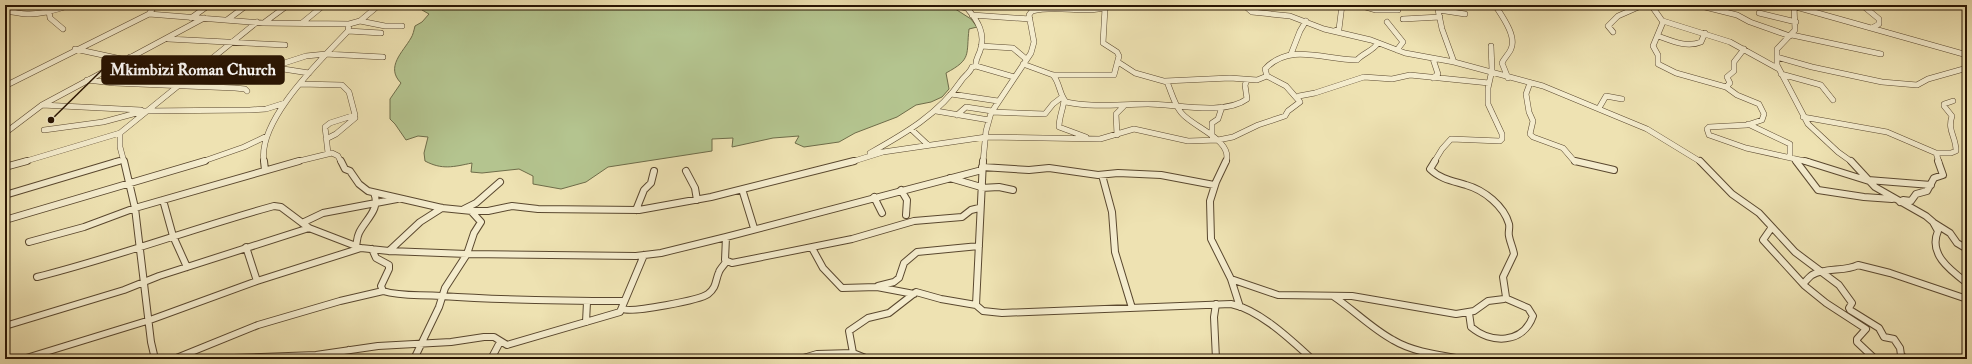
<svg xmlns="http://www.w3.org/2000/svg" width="1972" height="364" font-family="'IM FELL Double Pica',serif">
<rect width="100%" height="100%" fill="#eee2b2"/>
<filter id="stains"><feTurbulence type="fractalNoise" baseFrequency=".005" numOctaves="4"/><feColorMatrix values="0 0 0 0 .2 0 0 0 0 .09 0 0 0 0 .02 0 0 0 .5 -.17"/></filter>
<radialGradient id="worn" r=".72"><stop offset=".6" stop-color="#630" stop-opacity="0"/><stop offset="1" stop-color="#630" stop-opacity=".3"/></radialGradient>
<!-- green -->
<path fill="#b4c48f" stroke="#6e6c49" d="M429 5H949L971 19 977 27 969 29C966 55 972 59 946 73L949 89 942 97 931 102 916 105 897 117 855 133 839 142 804 147 795 143 799 136 773 138 732 147 733 138 712 139V151L608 167 586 182 561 189 533 184V176L519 169 482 173 471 172 472 163C453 167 442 170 425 161L424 153 428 137 418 136 406 140 395 124 390 119V99L401 83C385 67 403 52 411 38 413 35 414 30 415 26L422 22 429 14 422 10Z"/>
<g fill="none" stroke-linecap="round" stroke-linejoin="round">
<!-- minor-far1 casing -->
<g stroke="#5a482f" stroke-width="6">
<path id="minor-far1" d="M155 5 149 14 263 23 349 24 360 21 379 5
M951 5 967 8C978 21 986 34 980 51 978 57 975 60 976 66L1014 77
M1028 5 1035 9
M1244 5 1252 12 1290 16 1324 29 1371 40 1405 53 1454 62 1543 86 1647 129 1701 162
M1359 5 1376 10H1398
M1437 5 1442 29 1454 62
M1495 5C1502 16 1517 36 1511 49 1509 54 1504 58 1502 63L1508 78
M1651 5 1663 22 1653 46 1658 55V64L1676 73 1726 87
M1697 5 1737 15 1750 22 1790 36
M1789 5 1967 55
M1862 5 1879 19V24L1872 28
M1794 6 1795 30 1777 49V65L1808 124 1838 152 1852 162
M1439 10 1465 14
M49 11 50 18 63 29
M5 12C13 11 19 14 27 14 42 15 57 9 71 5
M1759 13 1796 22
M972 15 1030 19
M191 18 209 5
M1403 19 1440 17
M227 20 247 5
M360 21 385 26H402
M1663 21 1730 42 1779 69
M265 22 288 5
M1387 22 1403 42 1397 50
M302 23 324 5
M348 31 381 33
M1334 31 1339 29 1342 5
M1613 32 1608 26 1618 16 1643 5
M1792 35 1881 54
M1658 36C1672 41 1687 48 1701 42L1705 33
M168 39 285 45
M981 46 1013 48 1026 59
M75 49 126 60
M1744 49 1734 62V71L1727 77 1730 83 1726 87 1737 95 1759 104 1764 114 1762 120 1747 125 1709 127 1707 129 1709 135 1746 148 1809 162
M325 54 383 57
M1291 54 1300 31 1306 21
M130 57 146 60 264 66 309 73
M1777 57 1812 67 1882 82 1917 85 1928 79 1967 68
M1433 59 1438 74 1433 78
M1118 62 1135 73 1167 82C1171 91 1174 103 1180 111 1189 126 1234 139 1226 162
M1023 64 1053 75H1114L1119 56 1117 52 1103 43 1105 8
M275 66 306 56 326 54
M1781 74 1821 85 1833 100
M1053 75C1060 83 1059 94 1066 102 1094 108 1120 104 1148 104 1175 104 1224 116 1247 99L1245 85 1247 80
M87 80 114 83 235 88 245 89 247 91
M1165 81 1230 78 1257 80 1267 76 1265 69C1290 42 1324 60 1357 60 1363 53 1373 51 1378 43
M1530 83 1526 94 1529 112 1533 121 1530 134 1533 137 1563 148 1575 162
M300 84 342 85 349 92 355 115 330 123 325 127 328 153
M5 86 149 14
M951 94 998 101
M1298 99 1299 96 1315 93 1364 77 1392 79 1410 75 1489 83
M1064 100C1063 110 1059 117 1059 127L1086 137
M42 105 141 110
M1599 108 1606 96 1622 99
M936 111 989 120
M991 112 1045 114 1053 104 1062 97
M957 115 966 107 992 111
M1803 117 1887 132 1936 153
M1748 124 1790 144V158
M911 129 928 145
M44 130 103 122 144 111 250 110 266 109 285 103
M5 133 42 105 204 18
M1117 135 1116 114 1124 106
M1212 136V123L1218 119 1222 107
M326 139 336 134 355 118
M870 153C904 134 939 114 961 81 964 76 970 73 972 67L976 66
M1794 159 1797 162
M23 162 120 133
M115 162 123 160
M124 162 120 147V133L257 22
M201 162 244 147 267 136
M264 162C257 120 321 60 348 31L349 24
M295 162 332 153 338 156 341 162
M851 162 883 152 986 137 1100 139 1134 129 1188 141 1218 140 1233 137 1258 125 1285 116 1288 111 1300 102 1286 86 1267 76
M983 162 986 131 991 113 1031 53 1034 42 1029 15 1032 11C1059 4 1088 16 1114 5
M1434 162 1442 149 1451 139 1500 141 1502 139V134L1488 104V88L1492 70 1491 46
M1939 162 1936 153H1951L1956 151C1956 136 1947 131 1952 116L1944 106V104L1953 101"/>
</g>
<!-- minor casing -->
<g stroke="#5a482f" stroke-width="8">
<path id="minor" d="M124 161 135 208 151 342 155 359
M264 161 265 170
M341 161 345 169 350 171 359 184 368 191 442 208 472 211H488L512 206 538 209 639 210 711 197 854 161
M983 161 976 305 983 311 1002 313 1231 304C1260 310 1291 340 1312 359
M1226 161 1216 182 1210 201 1211 239 1231 279 1240 307
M1575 161 1614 170
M1700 161 1732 194 1759 213 1772 227 1763 240 1805 286 1826 303 1866 329 1857 339V342L1875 359
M1796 161 1818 190 1864 197 1892 199
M1805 161 1869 181
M1851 161 1875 187 1926 216 1933 222 1938 231C1928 254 1950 270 1967 283
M5 167 27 161
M982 167 1029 170 1049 168 1098 175 1118 173 1161 175 1214 185
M686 171 695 188 697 200
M1102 175 1112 212 1115 252 1132 308
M950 178 981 187
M1868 180 1931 185
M981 188 999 187 1013 190
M742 189 754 228
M901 190 907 200 906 215
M5 195 119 161
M874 197 882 213
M163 200 173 236 187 267
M1900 202 1903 200 1911 201 1916 194 1927 191 1934 178 1943 175 1938 161
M464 209 476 203 500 182
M636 210 644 190 651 183 654 171
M5 220 205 161
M302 223 323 213 397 199
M1934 223 1950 233 1957 243 1967 249
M1772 227 1795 252 1839 285 1852 303 1849 308 1850 310 1879 328 1884 337 1894 339 1900 348 1901 355 1906 359
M726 237 725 260 732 263 852 239 914 221 962 217 971 210 979 208
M29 242 84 227 135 208 299 161
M356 246C357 242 357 237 359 233 365 220 381 209 374 193
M246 247 257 281
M812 248 823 268 842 288 877 287 914 294
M372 249 376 258 389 265V269L381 286 383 291C402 297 421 294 441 296 502 300 563 301 624 301
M389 251 420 222 442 208
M37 277C117 257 194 228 274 206L281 207 309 228 361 248 389 251 467 254 636 256 661 253 726 237 982 170
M1231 279 1278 295 1352 296 1456 314 1474 311 1488 301 1504 299 1506 297 1503 277 1514 254C1513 248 1510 242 1509 236 1508 232 1510 228 1509 224 1504 206 1484 190 1466 185 1453 181 1440 179 1430 169L1435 161
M1803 284C1806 281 1809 277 1812 275 1825 267 1845 272 1858 265L1890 273 1967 299
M878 286 894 282 899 278 904 263 917 252 979 246
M1333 296C1354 310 1371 328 1393 340 1413 352 1439 355 1462 359
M1216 304 1214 317 1216 359
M623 309C632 313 700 300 708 294 717 287 715 281 719 272 720 269 724 265 726 262
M1469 313 1471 327C1491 344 1523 344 1533 316L1528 308 1505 298
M586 322 587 302
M5 326 124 290 159 276 309 228
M23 359 150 320 257 281 361 248
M174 359 258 325 340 301 383 291
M205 359 316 355 378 346 451 342 484 337H494L507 345 620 312 644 255
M344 359 349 350
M414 359 439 307 445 288 467 254 474 233 481 222 471 211
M491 359 500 342
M800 359 817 354 853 353
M868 359 853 353 849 331 868 318 889 313 916 292 941 299 976 305"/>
</g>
<!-- minor-far1 -->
<use href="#minor-far1" stroke="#f4eccd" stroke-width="5"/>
<!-- minor -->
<use href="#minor" stroke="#f4eccd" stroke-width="6"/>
</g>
<!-- callouts -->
<path fill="none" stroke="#291503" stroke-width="1.5" d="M51 120L102 70"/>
<circle fill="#291503" stroke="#f4eccd" stroke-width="1.5" cx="51" cy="120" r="4"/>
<rect fill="#291503" stroke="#291503" stroke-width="1.5" x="102" y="56" width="182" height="28" rx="4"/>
<g font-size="16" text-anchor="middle" font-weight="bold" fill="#fff">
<text x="193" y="75">Mkimbizi Roman Church</text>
</g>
<!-- margin -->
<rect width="1972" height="364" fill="none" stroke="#eee2b2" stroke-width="20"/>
<rect x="6" y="6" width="1960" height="352" fill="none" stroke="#291503" stroke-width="2"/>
<rect x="10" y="10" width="1952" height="344" fill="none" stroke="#291503"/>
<rect width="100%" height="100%" filter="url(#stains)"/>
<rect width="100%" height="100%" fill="url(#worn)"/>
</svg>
